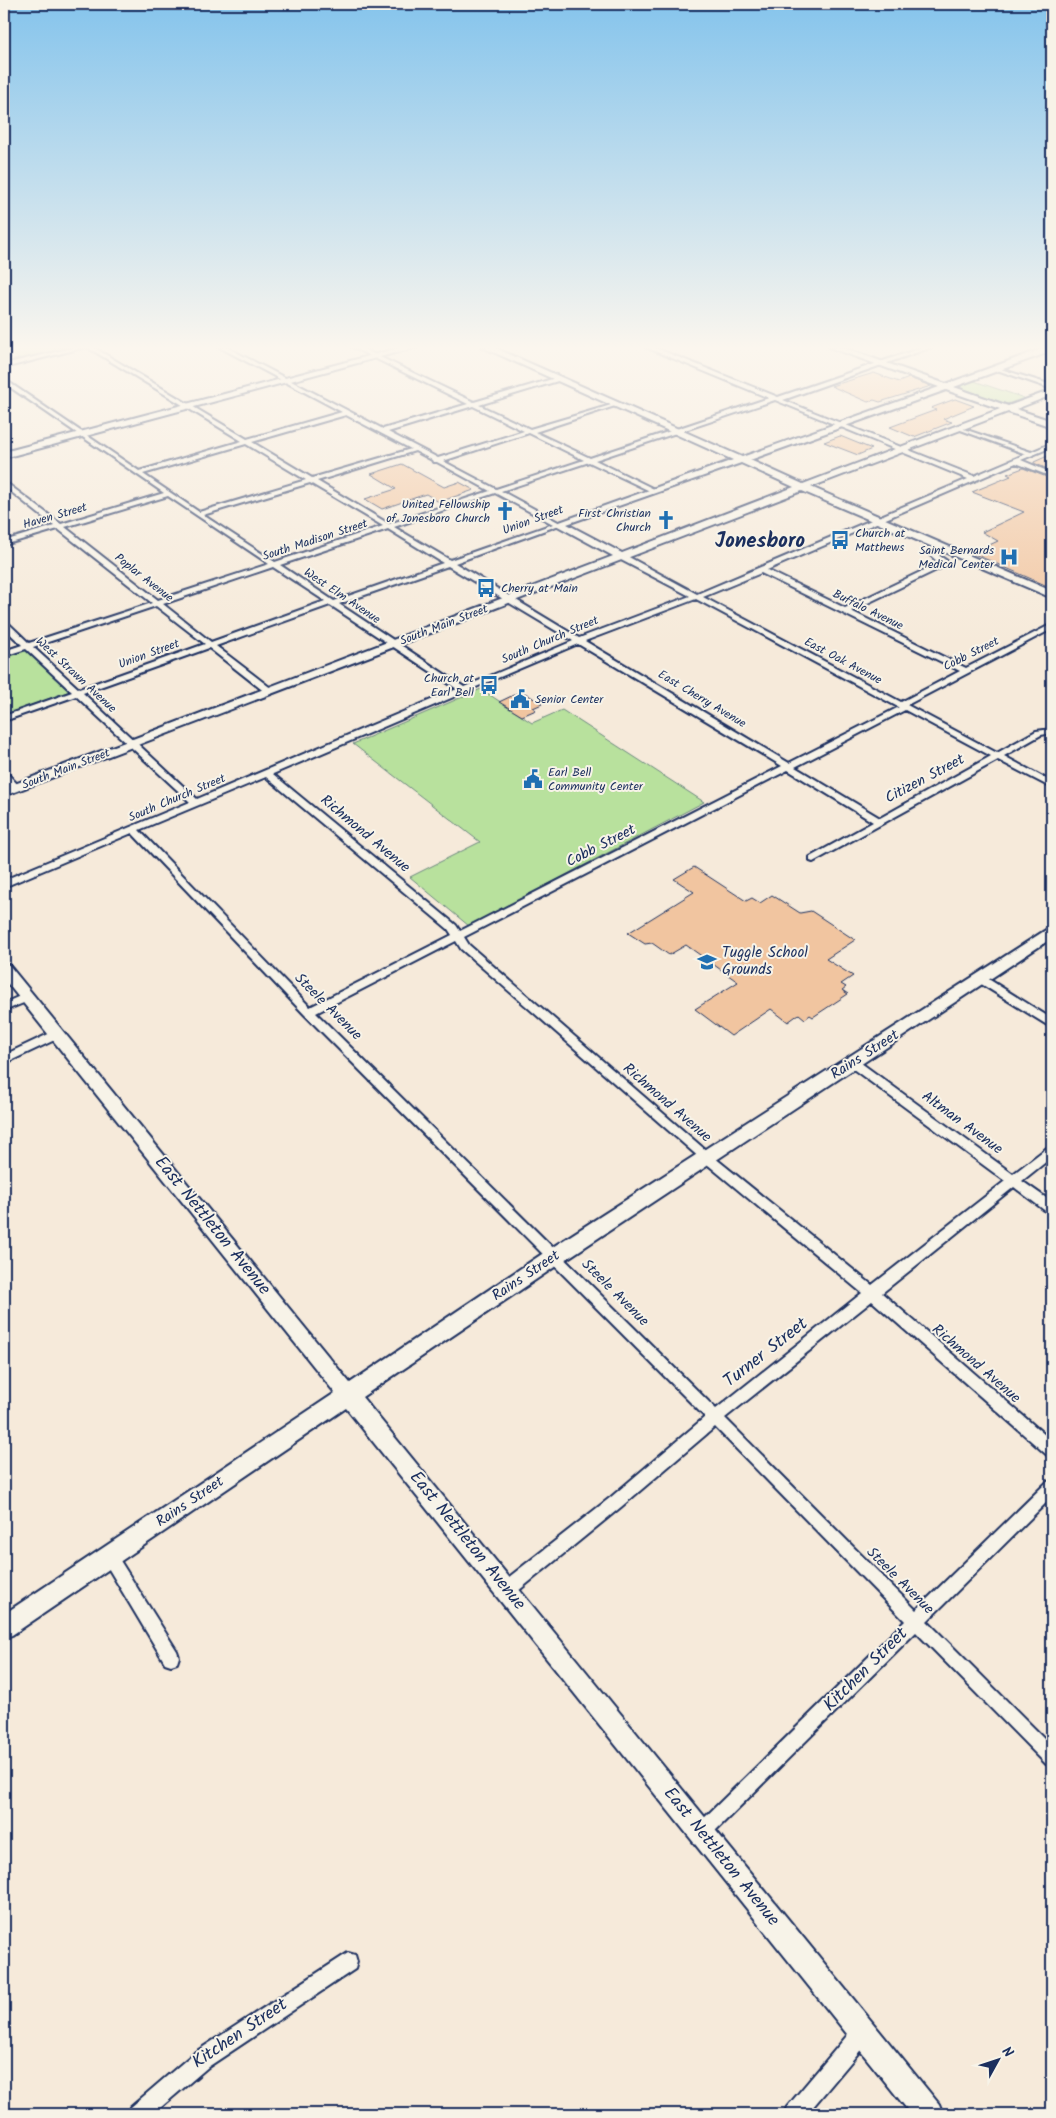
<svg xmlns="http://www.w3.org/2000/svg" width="1056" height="2118" font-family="Kalam,sans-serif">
<rect width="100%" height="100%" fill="#f6eada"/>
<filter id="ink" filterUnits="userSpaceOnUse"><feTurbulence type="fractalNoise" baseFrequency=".02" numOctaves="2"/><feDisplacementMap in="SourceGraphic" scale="10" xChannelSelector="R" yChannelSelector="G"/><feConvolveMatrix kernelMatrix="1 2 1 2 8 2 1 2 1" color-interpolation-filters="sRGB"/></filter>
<g filter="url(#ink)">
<!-- green -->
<path fill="#b8e19d" stroke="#6a887e" d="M4 347H78L21 361Z
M974 381 1024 398 1007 404 958 387Z
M26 649 70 691 4 715V657Z
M481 689 532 723 562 710 704 802 469 926 410 877 480 842 353 744Z"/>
<!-- building -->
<path fill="#f1c5a0" stroke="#1b2f5e" d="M874 373 899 382 909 378 931 386 880 402 874 400 868 402 831 386Z
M955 399 974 406 943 419 952 422 914 437 890 427 936 410 931 408Z
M840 436 867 447 872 449 858 455 824 442Z
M1052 454V471L1034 463V462Z
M402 464 444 487 459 482 474 490 439 502 426 494 382 509 365 499 396 489 371 474Z
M1023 468 1052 479V588L972 553 998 541 982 532 1024 512 972 492 1011 476 1007 474Z
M522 691 542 704 533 708 536 710 522 716 499 702Z
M694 867 746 901 752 898 760 903 772 895 800 913 811 911 855 940 826 959 853 976 841 984 846 987 842 990 848 994 813 1017 810 1015 805 1019 799 1014 788 1022 771 1009 731 1036 695 1009 738 982 686 945 669 955 652 943 645 944 628 933 694 892 674 879Z"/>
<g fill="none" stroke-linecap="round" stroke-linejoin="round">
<!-- street casing -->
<g stroke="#1b2f5e" stroke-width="4">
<path id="street" d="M76 347H86L4 368V364Z
M87 347H93L247 439 342 412 219 347H226L383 429 468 404 352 347H359L474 402 559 377 561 380 479 405 530 429 618 403V405L535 432 590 458 769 398 645 347H653L778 397 924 347H932L783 400 974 476 1026 454 958 429V427L1031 452 1052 443V447L1021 460 1052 473V477L1016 463 767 570 845 608 939 563 929 554 940 546H944V548L937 554 947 561V565L851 611 966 668 1052 624V629L907 705 997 753 1036 731 1052 729V733L1041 735 1004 756 1052 782V788L998 760 813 862 810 861V857L873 822 788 770 464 937 469 945 709 1153 872 1285 1005 1181 849 1066 847 1063 849 1060H857L1013 1174 1048 1147 1052 1145V1157L1022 1181 1052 1202V1214L1048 1213 1014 1187 882 1293 1052 1441V1457L1047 1455 872 1301 725 1418 916 1610 1047 1482 1052 1480V1497L927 1621 1052 1746V1766L1046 1764 916 1632 707 1839 701 1842 695 1839 692 1833 695 1827 905 1621 715 1427 621 1507 512 1596 506 1598 500 1596 498 1590 500 1584 611 1497 705 1417 305 1015 132 833 4 887V880L190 802 76 696 4 721V716L72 692 26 649 4 656V651L22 645 4 628V622H7L29 643 152 603 58 529 4 545V541L54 526 4 486V481L61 524 164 493 4 383V379L139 471 242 441ZM775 400 968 479 697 594 625 555H619V559L690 596 579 638 455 563 562 524 501 491 589 462 652 492H656V490L595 460ZM473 406 524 431 438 458 388 432ZM346 415 411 449 312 478 252 442ZM529 433 584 460 496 489 443 461ZM246 444 306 480 199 512 143 474ZM415 451 432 460 433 462H437L490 491 389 524 317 481ZM310 483 383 526 275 562 203 515ZM495 493 553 524 450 560 394 527ZM168 496 269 564 158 600 65 527ZM388 529 443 563 334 601 280 565ZM448 566 573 641 464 687 339 604ZM273 567 325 601 211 642 163 604ZM761 573 960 671 901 702 703 597ZM696 599 898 707H899L789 763 585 641ZM330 605 457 689 197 799 83 693 209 648 266 693H272V689L216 646ZM156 606 205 644 79 689 33 647ZM578 644 782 766 460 931 456 925 273 774 463 693H468L469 690ZM905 710 991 756 880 818 795 767ZM266 777 448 929 452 935 310 1007 139 830ZM456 941 461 949 701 1159 862 1293 716 1409 316 1013Z
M994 367 1052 385V389L994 369Z
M4 772 7 773 19 786V790H13L4 780Z
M982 975 1052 1019V1028L978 982 977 979Z
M27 993 32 997 31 1000 4 1011V1003Z
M57 1030 61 1031 63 1034 61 1037 4 1064V1055Z
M109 1548 114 1551 177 1651 179 1657 177 1663 171 1665 165 1663 104 1561 101 1556 104 1551Z
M348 1953 355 1955 357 1962 355 1969 208 2067 153 2114H128L131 2107 194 2053Z
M863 2022 870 2025 873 2032 870 2039 807 2114H784L787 2107 856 2025Z"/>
</g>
<!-- secondary casing -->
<g stroke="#1b2f5e" stroke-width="4">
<path id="secondary" d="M403 347H417L4 458V452Z
M482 347H493L742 457 939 387 829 347H841L946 384 1047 347H1052V351L954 387 1008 406 1052 390V395L1016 409 1052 421V427L1008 412 811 487 1052 591V598L802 491 4 796V788L613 556 554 524 733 460ZM946 390 1000 409 803 484 750 460ZM741 463 794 487 622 553 567 524Z
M1052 926V938L562 1262 362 1397 939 2104 943 2114H911L346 1408 12 1635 4 1638V1614L335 1393 4 979V964L9 965 350 1383 548 1250Z"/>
</g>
<!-- street -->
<use href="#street" fill="#f7f3e8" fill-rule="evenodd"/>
<!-- secondary -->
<use href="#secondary" fill="#f7f3e8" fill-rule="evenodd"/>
</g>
</g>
<!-- sky -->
<linearGradient id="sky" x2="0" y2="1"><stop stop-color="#85c4ec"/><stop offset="0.54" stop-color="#fbf6ee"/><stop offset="1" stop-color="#fbf6ee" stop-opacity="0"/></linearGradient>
<rect width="1056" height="644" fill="url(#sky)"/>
<!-- icons -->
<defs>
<g id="church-bare" transform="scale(1.5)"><path d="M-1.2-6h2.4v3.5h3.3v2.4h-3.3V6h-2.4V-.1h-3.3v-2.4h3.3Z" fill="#1f6fb2" stroke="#f7f3e8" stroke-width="2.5" paint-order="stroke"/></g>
<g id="bus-bare" transform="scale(1.5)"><path d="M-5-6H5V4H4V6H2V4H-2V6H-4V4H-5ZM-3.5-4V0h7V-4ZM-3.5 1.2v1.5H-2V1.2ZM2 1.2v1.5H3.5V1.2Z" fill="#1f6fb2" stroke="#f7f3e8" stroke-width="2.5" paint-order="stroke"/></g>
<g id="hospital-bare" transform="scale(1.5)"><path d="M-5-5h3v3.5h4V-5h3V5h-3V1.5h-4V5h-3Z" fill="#1f6fb2" stroke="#f7f3e8" stroke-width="2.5" paint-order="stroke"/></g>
<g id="civic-bare" transform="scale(1.5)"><path d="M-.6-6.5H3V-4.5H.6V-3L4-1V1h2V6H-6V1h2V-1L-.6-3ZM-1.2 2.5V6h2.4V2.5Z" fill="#1f6fb2" stroke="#f7f3e8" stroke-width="2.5" paint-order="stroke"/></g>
<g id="school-bare" transform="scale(1.5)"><path d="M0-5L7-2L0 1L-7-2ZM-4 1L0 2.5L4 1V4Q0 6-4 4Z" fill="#1f6fb2" stroke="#f7f3e8" stroke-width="2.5" paint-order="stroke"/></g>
</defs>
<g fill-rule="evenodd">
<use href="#church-bare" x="505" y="511"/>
<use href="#church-bare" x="666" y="520"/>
<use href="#bus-bare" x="840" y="540"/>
<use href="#hospital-bare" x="1009" y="557"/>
<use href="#bus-bare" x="486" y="588"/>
<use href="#bus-bare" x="489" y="685"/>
<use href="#civic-bare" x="520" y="699"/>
<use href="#civic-bare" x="533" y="779"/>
<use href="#school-bare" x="707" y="962"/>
</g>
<g text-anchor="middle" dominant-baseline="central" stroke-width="4" stroke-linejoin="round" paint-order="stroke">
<!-- far-poi labels -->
<g font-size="12" fill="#1b2f5e" stroke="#f7f3e8" text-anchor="end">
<text x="490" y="504">United Fellowship<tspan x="490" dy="14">of Jonesboro Church</tspan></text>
<text x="651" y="513">First Christian<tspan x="651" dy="14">Church</tspan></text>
<text x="855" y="533" text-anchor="start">Church at<tspan x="855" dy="14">Matthews</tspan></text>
<text x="994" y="550">Saint Bernards<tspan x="994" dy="14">Medical Center</tspan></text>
<text x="501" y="588" text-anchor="start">Cherry at Main</text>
<text x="474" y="678">Church at<tspan x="474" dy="14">Earl Bell</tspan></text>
<text x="535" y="699" text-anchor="start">Senior Center</text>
<text x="548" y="772" text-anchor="start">Earl Bell<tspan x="548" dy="14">Community Center</tspan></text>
</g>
<!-- far-street labels -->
<g font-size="12" fill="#1b2f5e" stroke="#f7f3e8">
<text transform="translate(55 516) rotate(-16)">Haven Street</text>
<text transform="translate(533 520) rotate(-20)">Union Street</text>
<text transform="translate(315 540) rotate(-18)">South Madison Street</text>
<text transform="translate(144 578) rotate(38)">Poplar Avenue</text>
<text transform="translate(342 596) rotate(34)">West Elm Avenue</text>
<text transform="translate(868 610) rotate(26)">Buffalo Avenue</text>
<text transform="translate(444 625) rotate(-21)">South Main Street</text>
<text transform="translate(550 640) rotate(-23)">South Church Street</text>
<text transform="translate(149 654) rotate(-20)">Union Street</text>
<text transform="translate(971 654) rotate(-27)">Cobb Street</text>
<text transform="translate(843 661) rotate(28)">East Oak Avenue</text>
<text transform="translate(76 675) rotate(43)">West Strawn Avenue</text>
<text transform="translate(702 699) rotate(31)">East Cherry Avenue</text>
<text transform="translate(66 769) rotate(-21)">South Main Street</text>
<text transform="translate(177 798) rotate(-23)">South Church Street</text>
</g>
<!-- street labels -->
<g font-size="15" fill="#1b2f5e" stroke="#f7f3e8">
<text transform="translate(925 779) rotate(-28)">Citizen Street</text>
<text transform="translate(365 834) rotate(40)">Richmond Avenue</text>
<text transform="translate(601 846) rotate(-27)">Cobb Street</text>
<text transform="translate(328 1007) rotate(45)">Steele Avenue</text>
<text transform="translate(865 1055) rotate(-33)">Rains Street</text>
<text transform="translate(667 1103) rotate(41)">Richmond Avenue</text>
<text transform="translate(962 1123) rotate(36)">Altman Avenue</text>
<text transform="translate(526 1276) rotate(-34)">Rains Street</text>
<text transform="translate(615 1293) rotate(45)">Steele Avenue</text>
<text transform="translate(976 1364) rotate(41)">Richmond Avenue</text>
<text transform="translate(190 1502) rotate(-34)">Rains Street</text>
<text transform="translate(900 1581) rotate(45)">Steele Avenue</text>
</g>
<!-- poi labels -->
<g font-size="15" fill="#1b2f5e" stroke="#f7f3e8" text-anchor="start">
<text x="722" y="953">Tuggle School<tspan x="722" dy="17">Grounds</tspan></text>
</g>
<!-- near-street labels -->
<g font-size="18" fill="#1b2f5e" stroke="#f7f3e8">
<text transform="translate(212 1226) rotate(51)">East Nettleton Avenue</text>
<text transform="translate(766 1353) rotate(-38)">Turner Street</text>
<text transform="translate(467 1541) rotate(51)">East Nettleton Avenue</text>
<text transform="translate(866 1670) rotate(-45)">Kitchen Street</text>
<text transform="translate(721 1857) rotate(51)">East Nettleton Avenue</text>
<text transform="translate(240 2034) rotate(-34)">Kitchen Street</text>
</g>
<!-- far-town labels -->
<g font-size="21" font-weight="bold" fill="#1b2f5e" stroke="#f7f3e8">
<text x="760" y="541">Jonesboro</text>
</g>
</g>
<!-- margin -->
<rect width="1056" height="2118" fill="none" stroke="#f7f3e8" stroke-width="20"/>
<rect x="10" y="10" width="1036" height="2098" fill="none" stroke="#1b2f5e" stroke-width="2" filter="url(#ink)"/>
<!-- north arrow -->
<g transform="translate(998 2060) rotate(50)" stroke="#f7f3e8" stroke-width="4" paint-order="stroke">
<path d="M0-4L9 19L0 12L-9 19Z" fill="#1b2f5e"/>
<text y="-8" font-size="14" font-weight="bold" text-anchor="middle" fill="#1b2f5e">N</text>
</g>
</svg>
